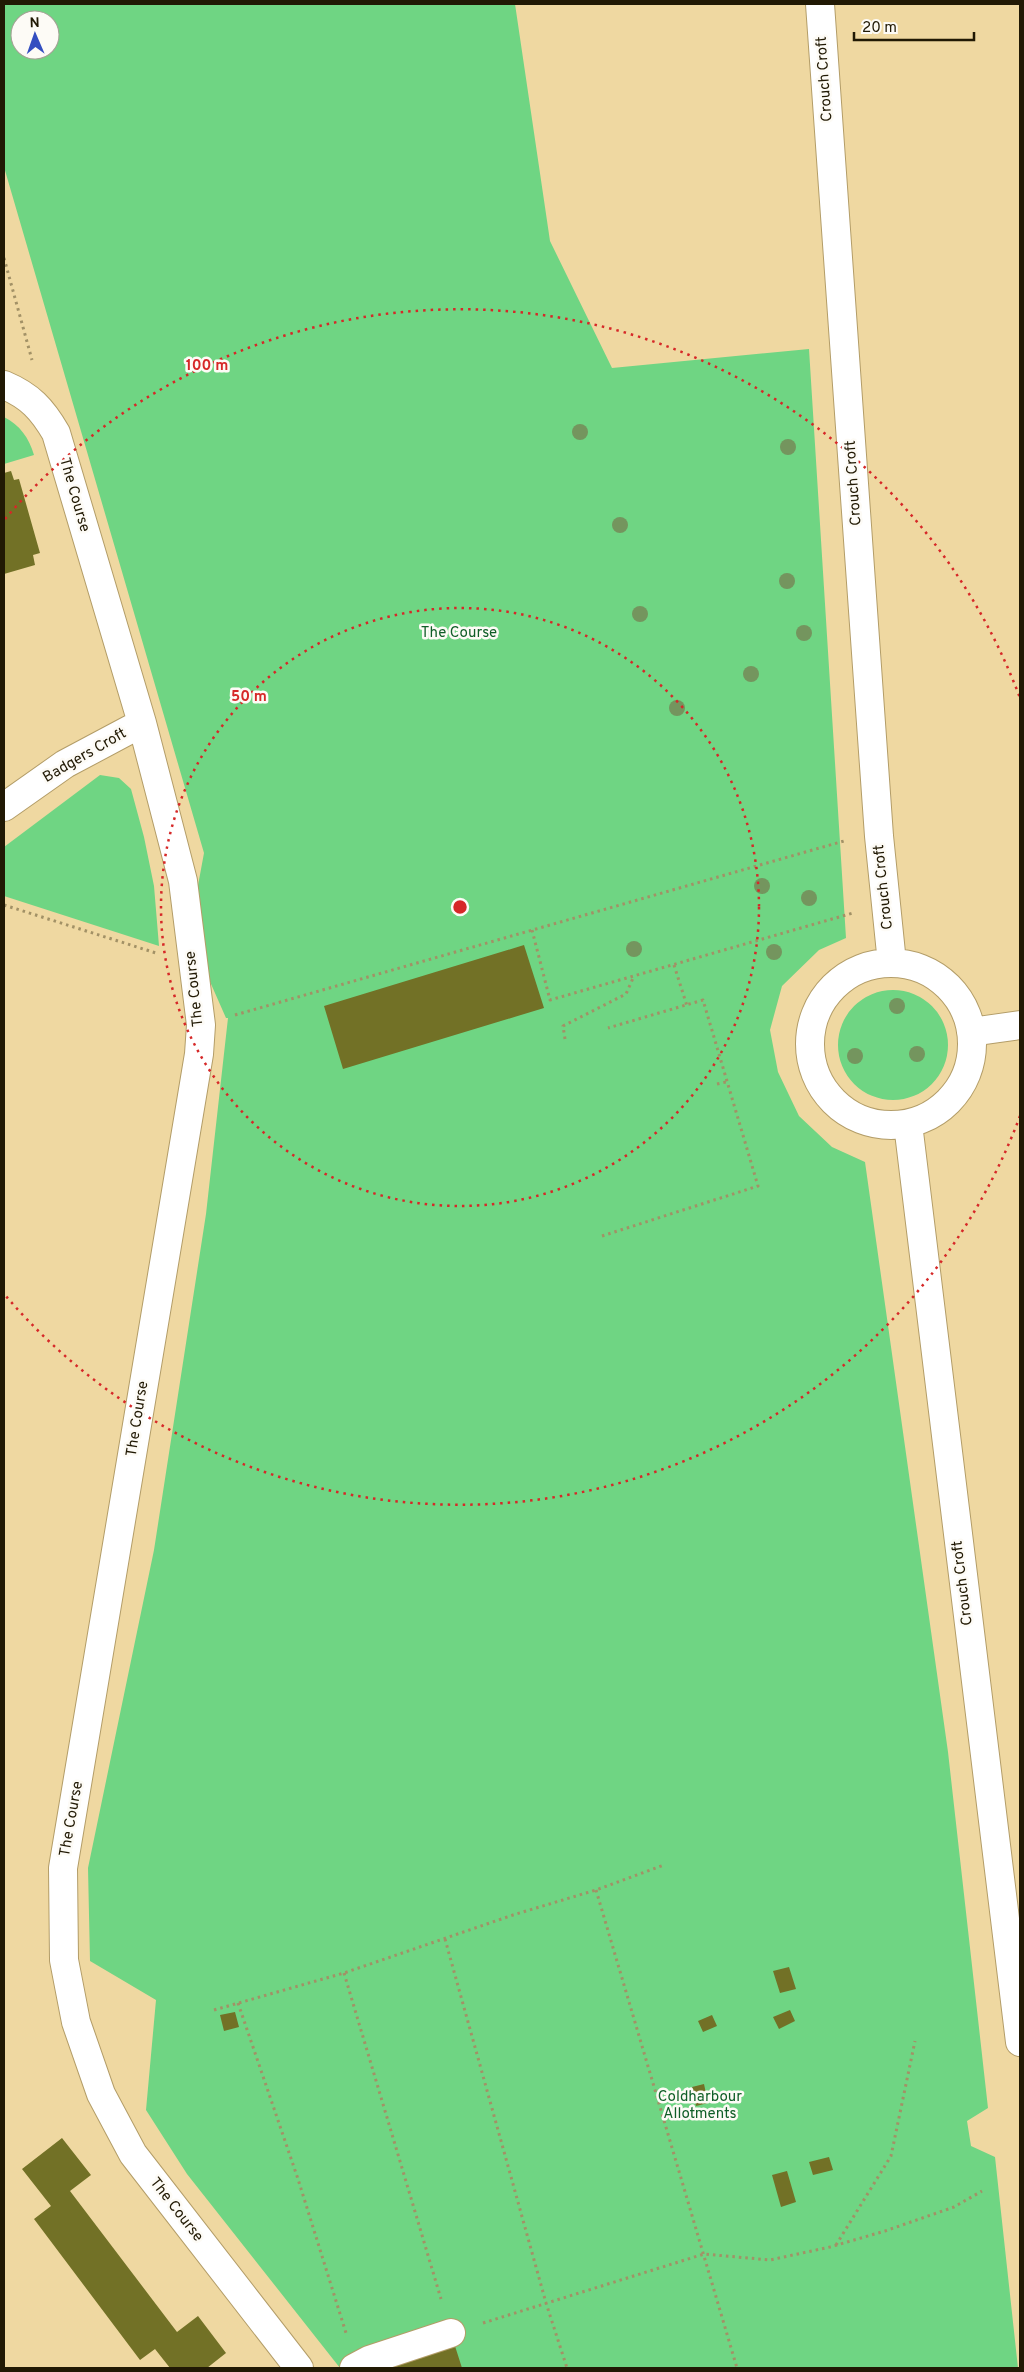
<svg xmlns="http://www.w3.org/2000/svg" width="1024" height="2372" font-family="Overpass,sans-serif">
<rect width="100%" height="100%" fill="#efd8a1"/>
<!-- green -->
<path fill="#6fd583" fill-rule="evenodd" d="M4 4H515L550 241 612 368 809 349 846 938 819 950 782 986 770 1030 778 1072 799 1116 832 1147 865 1162 948 1752 988 2108 967 2121 971 2146 995 2157 1018 2368H340L187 2174 146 2110 156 2000 90 1961 88 1868 154 1550 206 1214 228 1018H226L189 934 204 853 4 167ZM20 20H50V50H20Z
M4 417C20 425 29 438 34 455L4 464Z
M100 775 119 778 131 789 144 837 154 886 159 946 4 896V847Z
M838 1045a55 55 0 1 1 110 0a55 55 0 1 1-110 0Z"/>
<!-- building -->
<path fill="#727126" d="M11 471 14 480 19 479 40 553 33 555 35 565 4 574V473Z
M524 945 544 1008 343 1069 324 1006Z
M789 1967 796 1989 780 1993 773 1971Z
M790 2010 795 2021 779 2029 773 2017Z
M235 2012 239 2027 224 2031 220 2015Z
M712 2015 717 2026 703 2032 698 2021Z
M704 2084 708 2103 696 2106 692 2087Z
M62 2138 91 2175 70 2191 177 2332 198 2316 226 2353 207 2368H170L155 2349 140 2360 34 2219 51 2206 22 2169Z
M829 2157 833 2170 813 2175 809 2162Z
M787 2171 796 2202 781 2207 772 2175Z
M455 2346 462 2368H384Z"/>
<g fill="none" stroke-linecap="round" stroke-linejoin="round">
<!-- minor casing -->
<g stroke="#b39d68" stroke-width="30">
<path id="minor" d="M820 4 879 836 892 963
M4 385C30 396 42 409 56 433L142 723 183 881 201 1025 199 1054 63 1868 64 1960 76 2022 101 2094 133 2154 299 2368
M4 807 65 764 142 723
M810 1044a81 81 0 1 1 162 0a81 81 0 1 1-162 0Z
M971 1032 1020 1025
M908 1124 1020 2042
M354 2368 369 2360 451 2333"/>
</g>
<!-- path -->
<path stroke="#a29166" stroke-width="3" stroke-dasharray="2.5 4" stroke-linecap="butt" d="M4 258 32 360
M4 905 156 953
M532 930 550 1000 853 913
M674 965 687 1006
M235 1015 844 841
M565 1039 563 1026 626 994 634 976
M717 1084 726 1082
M602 1236 758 1186 703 1000 608 1028
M596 1890 737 2368
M445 1939 546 2303 567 2368
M344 1973 441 2299
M238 2003 298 2179 346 2333
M214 2010 344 1973 513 1915 596 1890 664 1865
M836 2245 891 2156 915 2041
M483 2323 704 2254 770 2260 830 2247 885 2231 954 2207 982 2191"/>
<!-- minor -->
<use href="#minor" stroke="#fff" stroke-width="28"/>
</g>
<!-- trees -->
<g fill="#74955e">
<circle cx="580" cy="432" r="8"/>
<circle cx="788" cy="447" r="8"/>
<circle cx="620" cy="525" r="8"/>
<circle cx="787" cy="581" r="8"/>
<circle cx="640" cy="614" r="8"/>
<circle cx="804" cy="633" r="8"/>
<circle cx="751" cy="674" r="8"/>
<circle cx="677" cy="708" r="8"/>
<circle cx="762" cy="886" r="8"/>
<circle cx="809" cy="898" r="8"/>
<circle cx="634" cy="949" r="8"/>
<circle cx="774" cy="952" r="8"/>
<circle cx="897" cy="1006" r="8"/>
<circle cx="917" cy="1054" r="8"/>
<circle cx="855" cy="1056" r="8"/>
</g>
<!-- distance rings -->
<g fill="none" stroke="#d62828" stroke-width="2.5" stroke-dasharray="2.5 5">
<circle cx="460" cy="907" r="299"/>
<path d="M1020 1116A598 598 0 0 1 5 1295M5 519A598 598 0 0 1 1020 698"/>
</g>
<g text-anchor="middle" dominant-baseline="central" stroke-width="5" stroke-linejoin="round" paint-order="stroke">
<!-- street labels -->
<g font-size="15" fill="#211904" stroke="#fdfbf6">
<text transform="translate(825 79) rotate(-94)">Crouch Croft</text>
<text transform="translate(854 483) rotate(-94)">Crouch Croft</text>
<text transform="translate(74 495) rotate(74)">The Course</text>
<text transform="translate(85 756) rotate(-30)">Badgers Croft</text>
<text transform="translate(884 887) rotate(-96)">Crouch Croft</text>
<text transform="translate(195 989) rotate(-96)">The Course</text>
<text transform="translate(138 1419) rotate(-81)">The Course</text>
<text transform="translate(963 1583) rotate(-97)">Crouch Croft</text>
<text transform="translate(72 1819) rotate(-80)">The Course</text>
<text transform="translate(176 2210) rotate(52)">The Course</text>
</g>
<!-- park labels -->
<g font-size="15" fill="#0f5e27" stroke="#fdfbf6">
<text x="459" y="633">The Course</text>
<text x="700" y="2097">Coldharbour<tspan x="700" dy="17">Allotments</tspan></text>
</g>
</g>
<circle cx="460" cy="907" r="8" fill="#d62828" stroke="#fdfbf6" stroke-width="2.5"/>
<g font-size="15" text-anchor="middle" font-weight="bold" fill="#d62828" stroke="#fdfbf6" stroke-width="5" stroke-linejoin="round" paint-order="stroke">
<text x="207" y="370">100 m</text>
<text x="249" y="701">50 m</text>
</g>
<!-- border -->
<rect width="1024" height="2372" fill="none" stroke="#211904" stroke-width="10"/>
<!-- north arrow -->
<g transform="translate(35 35) rotate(358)"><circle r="24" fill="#fdfbf6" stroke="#a5a195"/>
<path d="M0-4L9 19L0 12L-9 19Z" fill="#334ec0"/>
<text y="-8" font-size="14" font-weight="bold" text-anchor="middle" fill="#211904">N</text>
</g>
<!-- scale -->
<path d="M854 32v8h120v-8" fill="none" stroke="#211904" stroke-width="2.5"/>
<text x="862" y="32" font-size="15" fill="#211904" stroke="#fdfbf6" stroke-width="4" paint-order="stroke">20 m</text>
</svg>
